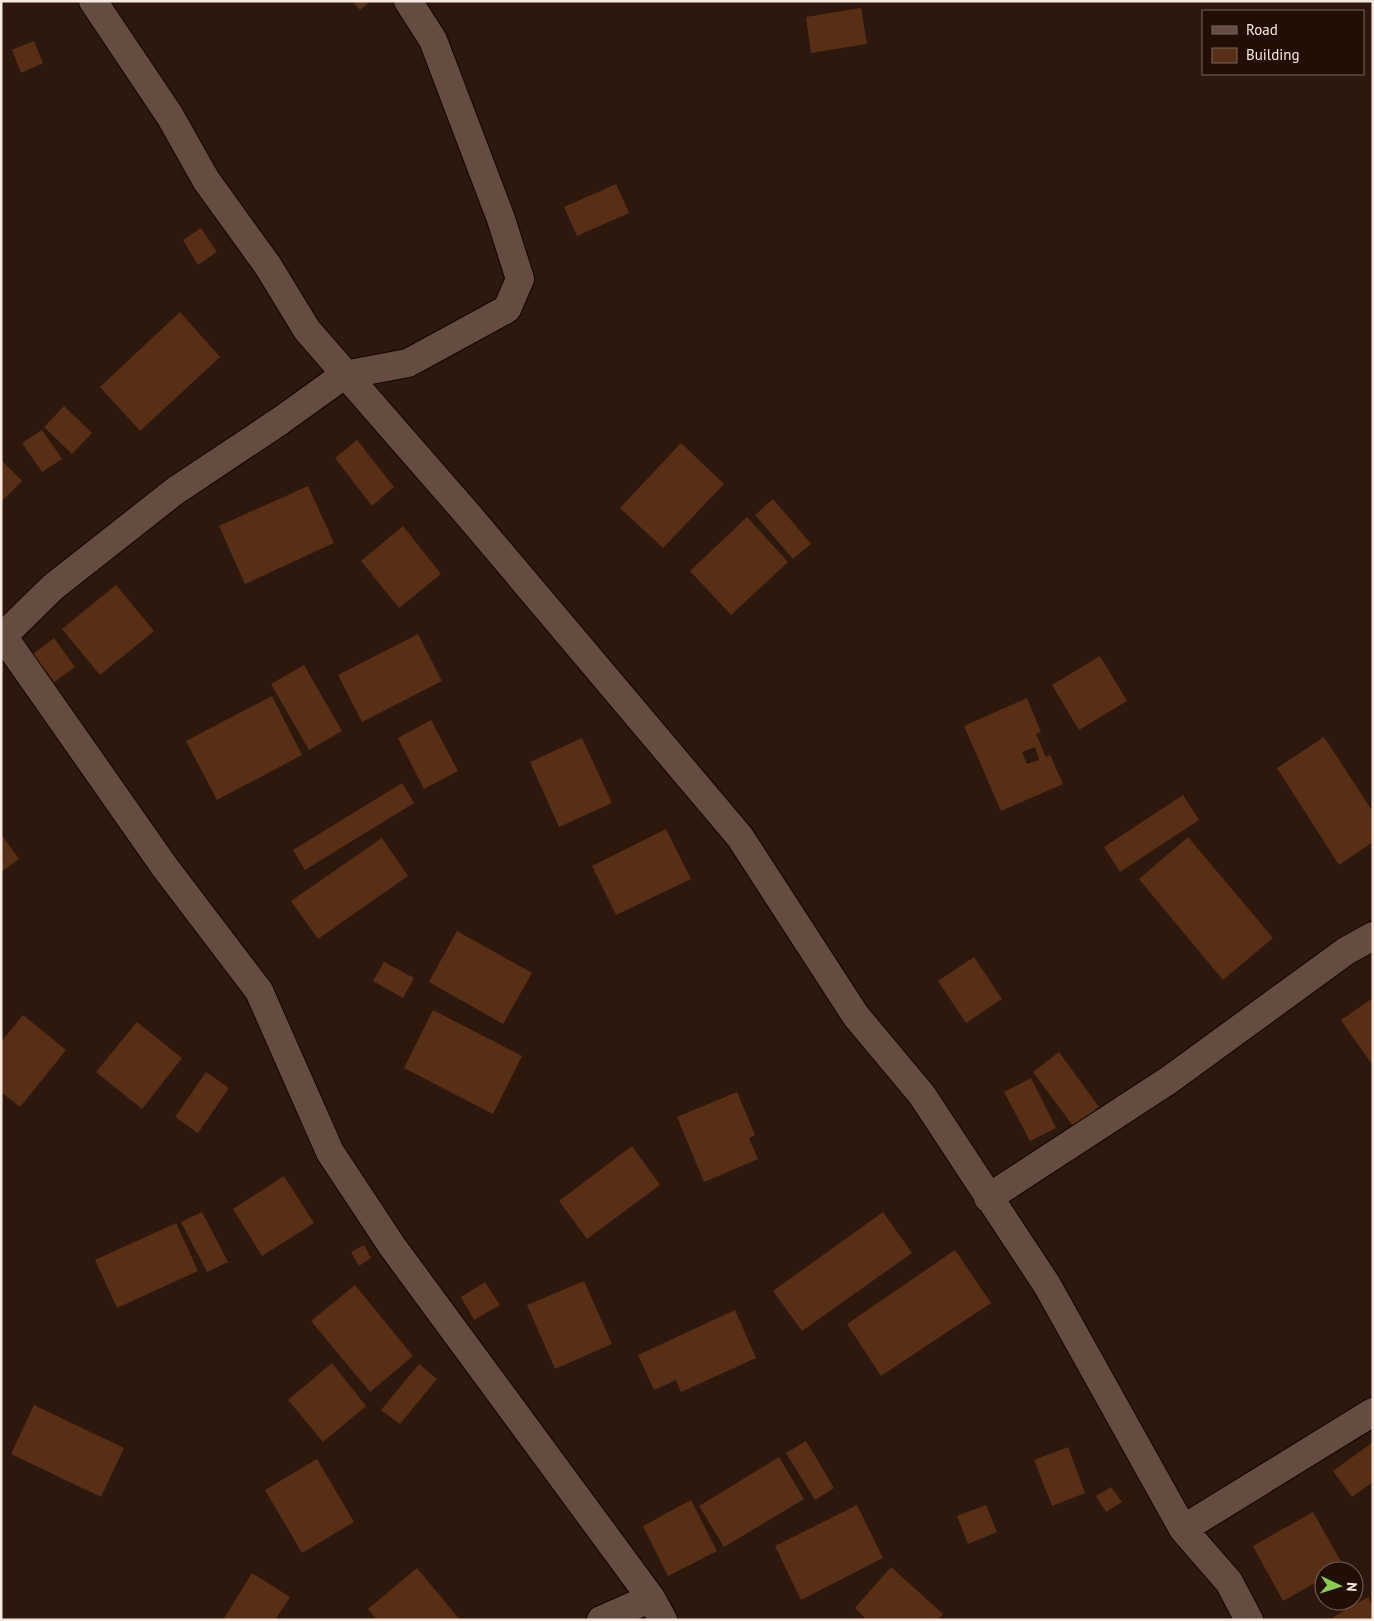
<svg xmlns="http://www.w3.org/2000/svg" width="1374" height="1621" font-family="'PT Sans',sans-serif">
<rect width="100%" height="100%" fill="#2c180c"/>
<!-- building -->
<path fill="#582f14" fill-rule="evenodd" d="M352 1H371L360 10Z
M861 8 867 44 811 53 806 17Z
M34 41 43 63 21 73 12 50Z
M616 184 629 213 577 236 564 207Z
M201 228 217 252 198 265 183 240Z
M180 312 220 357 140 431 100 387Z
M64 406 92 433 72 454 44 427Z
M42 430 62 459 42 472 22 443Z
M357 440 394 487 372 506 335 458Z
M681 443 724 484 663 548 620 508Z
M1 460 22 481 1 502Z
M308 486 334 543 245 584 219 526Z
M773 499 811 544 793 559 755 515Z
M747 517 788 562 731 615 690 571Z
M403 526 441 574 399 608 361 561Z
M116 585 154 631 100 675 62 629Z
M418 634 442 681 362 722 338 675Z
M54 638 75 667 54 682 33 654Z
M1100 656 1127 701 1079 730 1052 685Z
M304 665 342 731 309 750 271 684Z
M272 696 302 755 217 800 186 741Z
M1027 698 1041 732 1036 734 1046 757 1050 755 1063 784 1001 811 964 726ZM1035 747 1039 760 1027 764 1022 752Z
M431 720 458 771 424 789 398 738Z
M1324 737 1373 812V842L1339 865 1277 768Z
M582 738 612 803 559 827 530 762Z
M402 783 414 803 305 870 293 850Z
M1183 795 1199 820 1120 872 1104 847Z
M666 829 691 879 616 915 592 866Z
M1 834 19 859 1 872Z
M1188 837 1273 938 1223 980 1139 879Z
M382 838 408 876 318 939 291 901Z
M457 931 532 973 503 1024 429 982Z
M974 957 1002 999 966 1023 938 981Z
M384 962 414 978 403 998 373 981Z
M1373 998V1066L1341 1020Z
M433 1010 522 1056 493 1114 404 1068Z
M23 1015 66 1050 20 1107 1 1092V1042Z
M137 1022 182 1058 142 1109 96 1072Z
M1059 1052 1099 1107 1073 1126 1033 1072Z
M206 1072 229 1088 198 1133 175 1117Z
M1031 1078 1056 1128 1030 1141 1004 1092Z
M737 1092 755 1135 749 1138 758 1159 704 1182 677 1117Z
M632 1146 660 1185 587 1239 559 1201Z
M284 1176 314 1223 262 1256 233 1209Z
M202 1212 228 1262 207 1272 181 1222Z
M883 1212 912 1253 802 1331 773 1291Z
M176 1223 198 1271 117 1308 95 1260Z
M364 1245 371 1258 359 1266 351 1252Z
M955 1250 991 1303 881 1376 847 1324Z
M584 1281 612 1344 555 1369 527 1305Z
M485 1282 500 1305 474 1320 461 1297Z
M355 1285 413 1356 370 1392 311 1321Z
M735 1310 756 1358 681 1392 676 1380 654 1390 638 1355Z
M332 1363 366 1406 323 1442 288 1400Z
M419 1364 437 1379 400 1424 381 1410Z
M34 1405 124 1448 101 1497 11 1454Z
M806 1441 834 1488 815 1500 786 1453Z
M1373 1442V1482L1352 1497 1333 1471Z
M1068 1447 1085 1493 1052 1506 1034 1460Z
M779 1457 804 1499 724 1547 699 1506Z
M317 1459 354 1522 302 1553 265 1490Z
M1111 1487 1122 1502 1106 1512 1096 1496Z
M691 1500 717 1551 668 1576 643 1526Z
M857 1505 883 1558 801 1600 775 1546Z
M986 1505 997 1532 968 1544 957 1516Z
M1313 1512 1344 1567 1337 1571H1324V1578L1283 1601 1253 1546Z
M891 1567 943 1614 938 1620H867L855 1608Z
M417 1568 460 1620H377L368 1609Z
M252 1573 290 1597 275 1620H223Z
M1368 1597 1373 1606V1620H1328Z"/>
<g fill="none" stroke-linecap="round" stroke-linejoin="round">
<!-- street casing -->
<g stroke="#130400" stroke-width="30">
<path id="street" d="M93 1 170 116 206 180 268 266 307 330 470 517 740 837 856 1016 922 1095 1047 1285 1183 1529 1229 1582 1249 1620
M3 636 164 866 259 991 330 1152 392 1246 651 1598 663 1620
M1 638 53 587 175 491 280 421 344 375 408 363 507 309 520 279 501 219 433 40 408 1
M988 1198 1169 1080 1346 951 1373 936
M1183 1529 1373 1412
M601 1620 651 1598"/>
</g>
<!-- street -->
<use href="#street" stroke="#644d40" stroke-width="28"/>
</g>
<!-- border -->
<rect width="1374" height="1621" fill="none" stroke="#f8eae2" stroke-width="5"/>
<!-- legend -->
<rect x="1202" y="10" width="162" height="65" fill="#220f04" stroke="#78675d"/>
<rect x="1212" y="26" width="25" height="8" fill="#644d40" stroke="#78675d"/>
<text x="1246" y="35" font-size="15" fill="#f8eae2">Road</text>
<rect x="1212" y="48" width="25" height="15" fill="#582f14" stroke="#78675d"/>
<text x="1246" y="60" font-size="15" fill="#f8eae2">Building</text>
<!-- north arrow -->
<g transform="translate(1339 1586) rotate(94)"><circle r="24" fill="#220f04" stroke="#78675d"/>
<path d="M0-4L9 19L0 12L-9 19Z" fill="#86cf4b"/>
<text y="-8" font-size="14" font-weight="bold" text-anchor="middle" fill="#f8eae2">N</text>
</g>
</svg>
